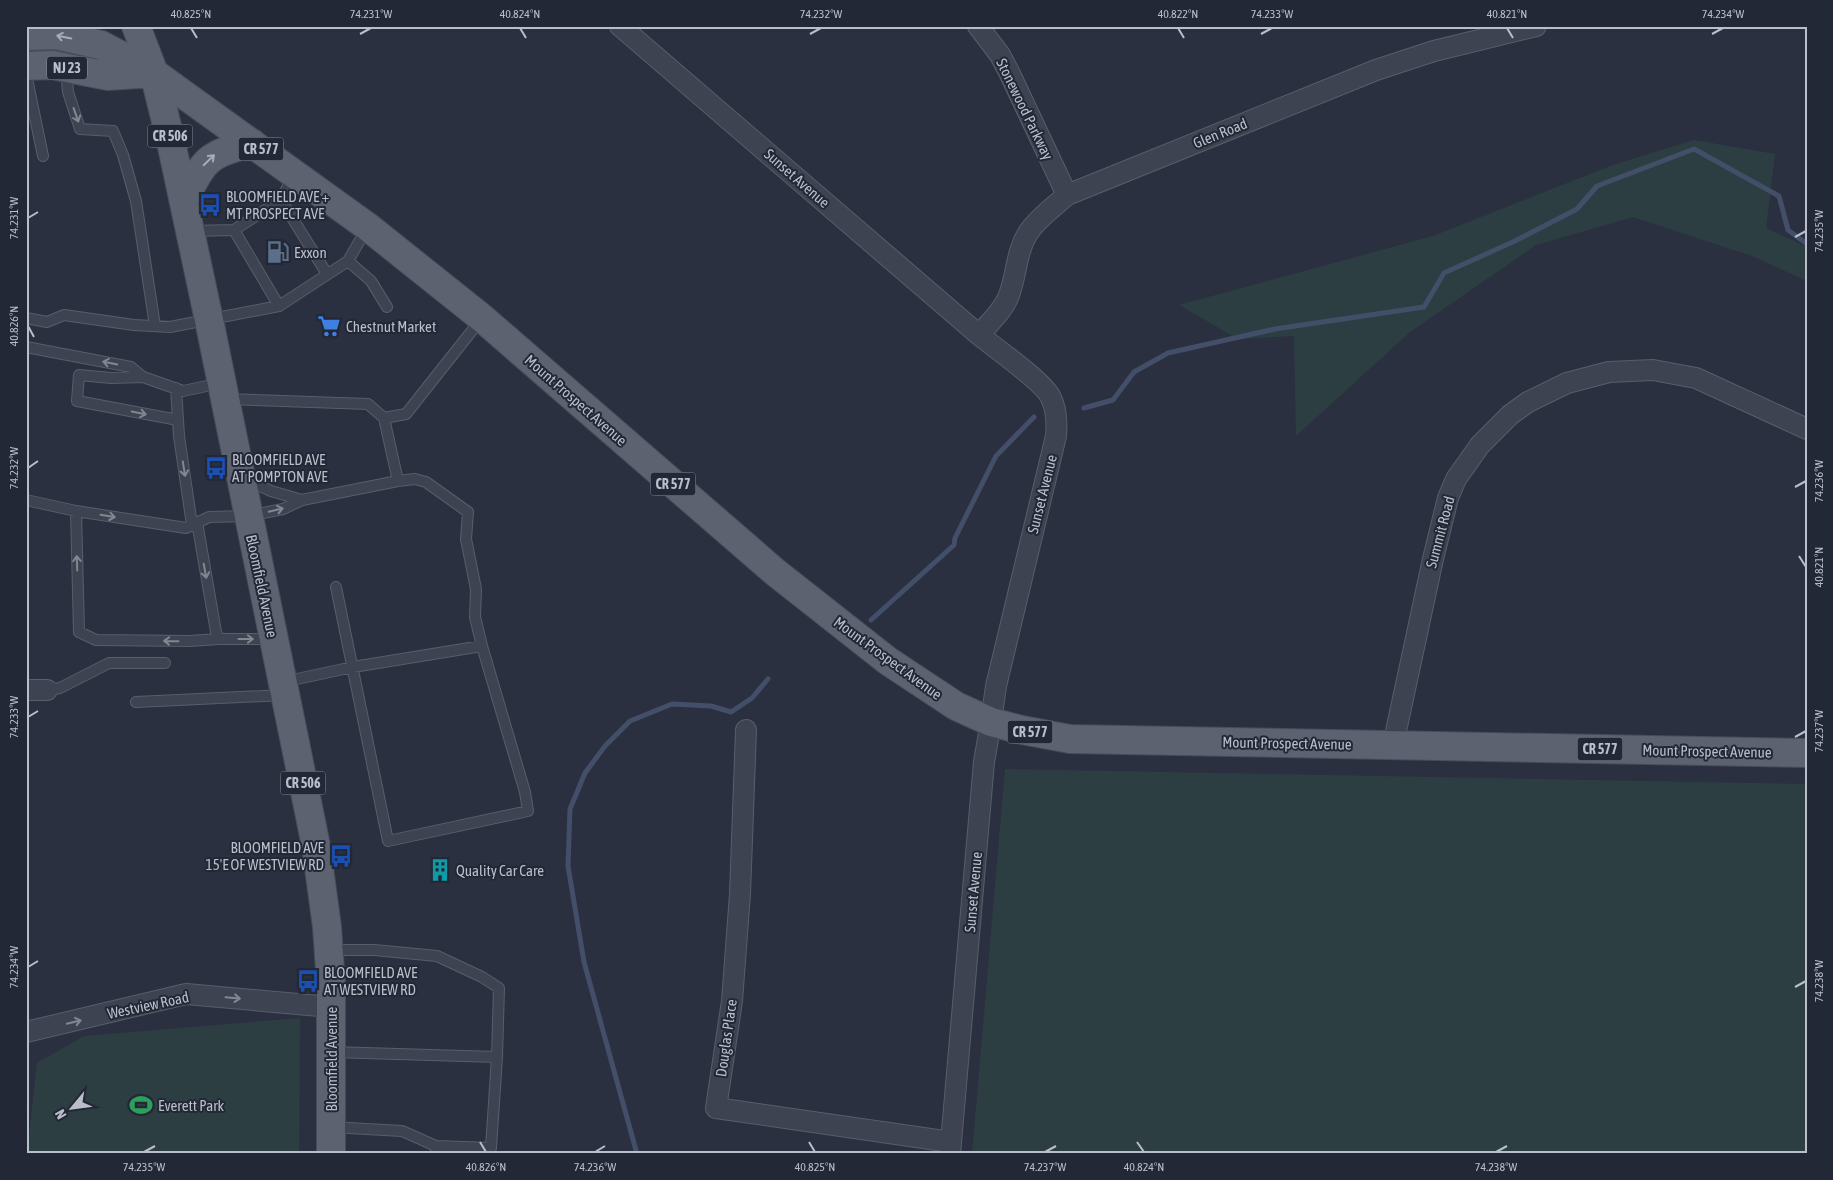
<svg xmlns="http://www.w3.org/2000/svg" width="1833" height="1180" viewBox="0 0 1833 1180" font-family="'Asap Condensed',sans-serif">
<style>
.green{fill:#2d3e42}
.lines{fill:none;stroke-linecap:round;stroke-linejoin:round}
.stream{stroke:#434e69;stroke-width:5}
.lane-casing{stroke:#585e6a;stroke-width:12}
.street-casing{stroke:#585e6a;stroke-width:22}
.primary-casing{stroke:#474c59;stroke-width:30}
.lane{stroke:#3d4350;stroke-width:10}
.street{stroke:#3d4350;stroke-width:20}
.primary{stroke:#5c626f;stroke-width:28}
.oneway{stroke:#a7acb8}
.oneway2{stroke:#828793}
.ticks{fill:none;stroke:#babeca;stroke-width:2}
.labels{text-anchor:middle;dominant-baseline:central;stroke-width:4;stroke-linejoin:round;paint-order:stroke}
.shield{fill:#222835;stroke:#8c919d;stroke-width:1}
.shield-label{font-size:14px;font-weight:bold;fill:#babeca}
.street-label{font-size:15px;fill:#babeca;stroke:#222835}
.poi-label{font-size:15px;fill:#babeca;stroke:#222835;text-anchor:start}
.neatline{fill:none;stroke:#babeca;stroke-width:2}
.ticks-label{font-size:12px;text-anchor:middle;fill:#babeca}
</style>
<rect width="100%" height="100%" fill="#2a3040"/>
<path class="green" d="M1694,140L1775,154L1766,228L1807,247V281L1752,256L1633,217L1536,245L1410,332L1296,436L1294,336L1238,339L1179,305L1433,236L1613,165Z
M1005,769L1807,784V1154H972Z
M300,1018L299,1154H27L37,1063L84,1036Z"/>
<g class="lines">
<path class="stream" d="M1084,408L1113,400L1134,372L1168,353L1275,329L1424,307L1444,273L1515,241L1577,209L1597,186L1694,149L1779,196L1788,230L1807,244
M871,620L954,545L955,538L996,456L1034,417
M637,1154L584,962L568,866L570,809L585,773L605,746L630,721L672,704L711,706L731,712L752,698L768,679"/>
<defs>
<path id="lane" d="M66,70L68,92L80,129L113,131L123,155L136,201L155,326
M26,74L43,156
M281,200L327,274
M234,230L279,306
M191,231L234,230L281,200L294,174
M348,261L371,281L387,307
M26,318L47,322L64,315L134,325L170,327L279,306L348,261L367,228
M26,347L131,367L143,377L183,391L221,383
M143,377L111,378L79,375L77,401L178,420
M176,388L179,436L192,525
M226,399L368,404L384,418L406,414L482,318
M384,418L398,481
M245,479L271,491L302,500
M26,500L76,511L186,528L209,517L248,516L283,509L302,500L398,481L415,479L426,482L468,512L466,539L476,589L475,617L482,646
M76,511L79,632L96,640L189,641L219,639H272
M197,522L216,632L219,639
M283,682L353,667L482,646L525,792L528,811L388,841L336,587
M47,690L60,688L109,663H165
M136,702L284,695
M330,950H374L437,956L482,977L499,988L497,1057
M331,1052L497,1057L491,1148L436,1146
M331,1127L402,1131L436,1146V1154"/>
<path id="street" d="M620,26L979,335C994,347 1045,383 1051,398C1057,410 1057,424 1056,436L996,686L991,722L984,762L950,1154
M978,26L1000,55L1009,72L1067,195
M979,335C989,323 1004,310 1009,295C1017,274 1016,252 1028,233C1038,218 1054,207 1067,195L1376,70L1434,51L1536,26
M26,690H47
M746,730L740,894L732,1001L716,1108L951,1142
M1393,745L1433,559L1448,498L1456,479L1480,445L1510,415L1528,402L1567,383L1609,372L1653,370L1696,378L1807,429
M26,1032L186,994L331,1007"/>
<path id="primary" d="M136,26L154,73L171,142L209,320L316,846L327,927L331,985V1154
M26,36L56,35L101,45L154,73L368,227L482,318L775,572L888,661L956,706L991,722L1022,730L1070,739L1807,753
M26,66L52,65L108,76L154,73
M184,200C205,159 206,155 252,143"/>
</defs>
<use href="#lane" class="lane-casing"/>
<use href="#street" class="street-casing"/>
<use href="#primary" class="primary-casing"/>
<use href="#lane" class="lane"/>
<use href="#street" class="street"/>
<use href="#primary" class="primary"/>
</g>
<defs><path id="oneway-shaft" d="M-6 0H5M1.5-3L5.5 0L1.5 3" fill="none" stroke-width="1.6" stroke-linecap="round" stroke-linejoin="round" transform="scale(1.25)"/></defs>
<g class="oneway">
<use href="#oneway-shaft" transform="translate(64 37) rotate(-169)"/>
<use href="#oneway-shaft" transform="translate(209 160) rotate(-44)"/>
</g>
<g class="oneway2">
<use href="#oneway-shaft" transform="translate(76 115) rotate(71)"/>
<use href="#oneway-shaft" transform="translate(110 363) rotate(-169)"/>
<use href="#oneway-shaft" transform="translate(139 413) rotate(11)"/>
<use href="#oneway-shaft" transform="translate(184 469) rotate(81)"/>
<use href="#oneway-shaft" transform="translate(276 510) rotate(-13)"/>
<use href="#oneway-shaft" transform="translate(108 516) rotate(9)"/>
<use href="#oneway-shaft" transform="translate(77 563) rotate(-92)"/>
<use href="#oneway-shaft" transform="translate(205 571) rotate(80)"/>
<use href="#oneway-shaft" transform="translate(246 639)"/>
<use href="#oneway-shaft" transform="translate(171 641) rotate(-179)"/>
<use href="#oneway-shaft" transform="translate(233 998) rotate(5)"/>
<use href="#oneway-shaft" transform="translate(74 1022) rotate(-14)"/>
</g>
<path class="ticks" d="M191,28L197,38M520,28L526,38M1178,28L1184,38M1507,28L1513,38M360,34L371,28M810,34L821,28M1261,34L1272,28M1712,34L1723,28M28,218L38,212M1795,237L1806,231M28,326L34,337M28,468L38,461M1795,487L1806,481M1799,556L1806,567M28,717L38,711M1795,737L1806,731M28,967L38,961M1795,987L1806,981M480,1142L486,1152M809,1142L815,1152M1137,1142L1144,1152M144,1152L155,1146M595,1152L605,1146M1045,1152L1056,1146M1496,1152L1507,1146"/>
<defs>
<symbol id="bus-bare" viewBox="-9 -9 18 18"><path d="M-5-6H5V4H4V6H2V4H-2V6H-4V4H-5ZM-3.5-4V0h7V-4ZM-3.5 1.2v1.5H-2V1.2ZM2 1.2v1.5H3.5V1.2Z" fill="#1a4fb4" stroke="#222835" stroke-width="2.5" paint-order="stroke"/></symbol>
<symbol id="fuel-bare" viewBox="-9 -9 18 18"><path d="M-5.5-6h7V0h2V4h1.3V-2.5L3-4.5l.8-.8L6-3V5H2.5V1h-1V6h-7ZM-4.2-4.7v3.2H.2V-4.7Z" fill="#5c6f8a" stroke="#222835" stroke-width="2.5" paint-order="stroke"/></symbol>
<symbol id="supermarket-bare" viewBox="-9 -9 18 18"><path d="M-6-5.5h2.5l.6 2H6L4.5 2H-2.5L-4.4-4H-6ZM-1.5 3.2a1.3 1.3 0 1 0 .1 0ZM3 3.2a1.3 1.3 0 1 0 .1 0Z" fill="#3f7fe0" stroke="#222835" stroke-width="2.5" paint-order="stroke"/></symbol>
<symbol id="building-bare" viewBox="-9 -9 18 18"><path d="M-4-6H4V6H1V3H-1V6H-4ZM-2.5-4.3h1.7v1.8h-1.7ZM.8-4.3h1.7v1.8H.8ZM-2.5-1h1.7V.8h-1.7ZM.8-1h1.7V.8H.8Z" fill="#0f9aa8" stroke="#222835" stroke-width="2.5" paint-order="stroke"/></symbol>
<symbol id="stadium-bare" viewBox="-9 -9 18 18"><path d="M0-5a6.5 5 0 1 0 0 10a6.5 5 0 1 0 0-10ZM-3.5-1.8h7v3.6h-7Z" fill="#2e9e5b" stroke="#222835" stroke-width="2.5" paint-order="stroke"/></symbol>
</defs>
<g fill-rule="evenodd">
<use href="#bus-bare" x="194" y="189" width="32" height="32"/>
<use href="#fuel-bare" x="262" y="236" width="32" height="32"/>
<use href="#supermarket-bare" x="313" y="310" width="32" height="32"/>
<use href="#bus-bare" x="200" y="452" width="32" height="32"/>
<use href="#bus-bare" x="325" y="840" width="32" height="32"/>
<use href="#building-bare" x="424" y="854" width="32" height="32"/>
<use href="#bus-bare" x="292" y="965" width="32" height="32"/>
<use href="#stadium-bare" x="125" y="1089" width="32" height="32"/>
</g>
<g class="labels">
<g class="shield">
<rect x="47" y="56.5" width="40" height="23" rx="4"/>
<rect x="147.5" y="124.5" width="45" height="23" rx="4"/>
<rect x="238.5" y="137.5" width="45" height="23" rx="4"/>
<rect x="650.5" y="472.5" width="45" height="23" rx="4"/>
<rect x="1007.5" y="720.5" width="45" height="23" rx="4"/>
<rect x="1577.5" y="737.5" width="45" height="23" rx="4"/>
<rect x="280.5" y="771.5" width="45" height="23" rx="4"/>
</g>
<g class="shield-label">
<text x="67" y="68">NJ 23</text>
<text x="170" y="136">CR 506</text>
<text x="261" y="149">CR 577</text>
<text x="673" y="484">CR 577</text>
<text x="1030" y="732">CR 577</text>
<text x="1600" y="749">CR 577</text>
<text x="303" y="783">CR 506</text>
</g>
<g class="street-label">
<text transform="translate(1025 109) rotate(64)">Stonewood Parkway</text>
<text transform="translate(1220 133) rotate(-22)">Glen Road</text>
<text transform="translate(797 178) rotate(41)">Sunset Avenue</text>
<text transform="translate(576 400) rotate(41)">Mount Prospect Avenue</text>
<text transform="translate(1042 494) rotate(-76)">Sunset Avenue</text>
<text transform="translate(1440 532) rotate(-75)">Summit Road</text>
<text transform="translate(262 586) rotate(78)">Bloomfield Avenue</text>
<text transform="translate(888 658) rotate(36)">Mount Prospect Avenue</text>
<text transform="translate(1287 743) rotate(1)">Mount Prospect Avenue</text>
<text transform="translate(1707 751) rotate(1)">Mount Prospect Avenue</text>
<text transform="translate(973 892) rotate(-85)">Sunset Avenue</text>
<text transform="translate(148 1005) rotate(-12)">Westview Road</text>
<text transform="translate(726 1038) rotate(-82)">Douglas Place</text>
<text transform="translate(331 1059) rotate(-90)">Bloomfield Avenue</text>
</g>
<g class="poi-label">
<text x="226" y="196">BLOOMFIELD AVE +<tspan x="226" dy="17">MT PROSPECT AVE</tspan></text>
<text x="294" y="252">Exxon</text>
<text x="346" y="326">Chestnut Market</text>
<text x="232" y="459">BLOOMFIELD AVE<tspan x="232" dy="17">AT POMPTON AVE</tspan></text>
<text x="324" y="847" text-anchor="end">BLOOMFIELD AVE<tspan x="324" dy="17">15'E OF WESTVIEW RD</tspan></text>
<text x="456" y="870">Quality Car Care</text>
<text x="324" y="972">BLOOMFIELD AVE<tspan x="324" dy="17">AT WESTVIEW RD</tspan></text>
<text x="158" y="1105">Everett Park</text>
</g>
</g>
<rect width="1833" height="1180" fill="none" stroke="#222835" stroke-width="55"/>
<g transform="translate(72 1108) rotate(241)" stroke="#222835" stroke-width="4" paint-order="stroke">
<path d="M0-4L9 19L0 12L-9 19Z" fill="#babeca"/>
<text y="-8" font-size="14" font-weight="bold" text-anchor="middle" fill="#babeca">N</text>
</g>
<rect x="28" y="28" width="1778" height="1124" class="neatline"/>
<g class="ticks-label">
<text x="191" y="18">40.825°N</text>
<text x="371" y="18">74.231°W</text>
<text x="520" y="18">40.824°N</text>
<text x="821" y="18">74.232°W</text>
<text x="1178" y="18">40.822°N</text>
<text x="1272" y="18">74.233°W</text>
<text x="1507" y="18">40.821°N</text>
<text x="1723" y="18">74.234°W</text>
<text transform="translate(14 218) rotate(-90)" y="4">74.231°W</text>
<text transform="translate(1819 231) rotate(-90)" y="4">74.235°W</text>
<text transform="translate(14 326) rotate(-90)" y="4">40.826°N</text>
<text transform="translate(14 468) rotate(-90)" y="4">74.232°W</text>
<text transform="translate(1819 481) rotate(-90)" y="4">74.236°W</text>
<text transform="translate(1819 567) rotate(-90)" y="4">40.821°N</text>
<text transform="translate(14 717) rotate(-90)" y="4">74.233°W</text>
<text transform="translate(1819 731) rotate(-90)" y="4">74.237°W</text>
<text transform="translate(14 967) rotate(-90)" y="4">74.234°W</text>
<text transform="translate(1819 981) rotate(-90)" y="4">74.238°W</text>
<text x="144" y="1171">74.235°W</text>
<text x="486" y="1171">40.826°N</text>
<text x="595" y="1171">74.236°W</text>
<text x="815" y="1171">40.825°N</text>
<text x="1045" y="1171">74.237°W</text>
<text x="1144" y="1171">40.824°N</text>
<text x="1496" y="1171">74.238°W</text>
</g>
</svg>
